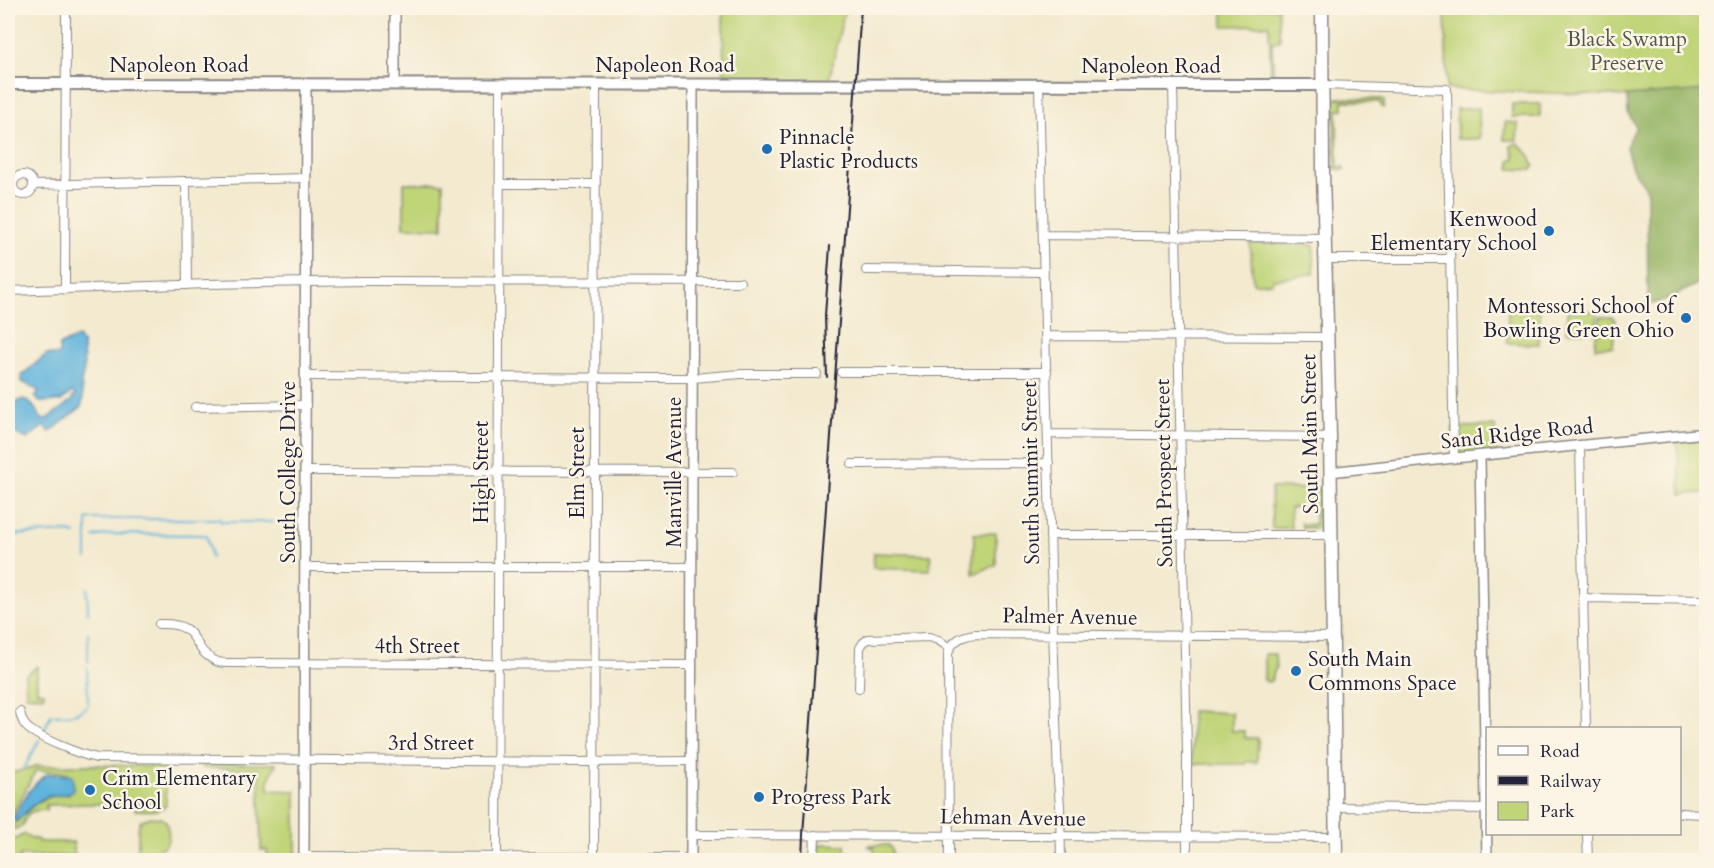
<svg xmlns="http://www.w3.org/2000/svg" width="1714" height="868" viewBox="0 0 1714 868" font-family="Cardo,serif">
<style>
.green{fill:#c0d478;stroke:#717b5a;stroke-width:1.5}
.forest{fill:#98b668;stroke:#5d6c52;stroke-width:1.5}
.water{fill:#60b3dc;stroke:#416a8c;stroke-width:1.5}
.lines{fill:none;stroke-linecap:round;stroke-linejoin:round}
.stream{stroke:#60b3dc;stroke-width:2}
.minor-casing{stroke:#8a8685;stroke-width:10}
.tertiary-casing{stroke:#8a8685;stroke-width:12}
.secondary-casing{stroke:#8a8685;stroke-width:14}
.primary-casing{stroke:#8a8685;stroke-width:15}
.minor{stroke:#fff;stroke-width:8}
.tertiary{stroke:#fff;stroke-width:9}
.secondary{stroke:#fff;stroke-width:10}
.primary{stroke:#fff;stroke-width:12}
.rail{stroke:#22223b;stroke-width:2}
.poi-dot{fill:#1f6fb2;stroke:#fcf5e5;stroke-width:2}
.labels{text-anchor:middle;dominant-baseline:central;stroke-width:5;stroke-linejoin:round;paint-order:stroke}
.park-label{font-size:21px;fill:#51574d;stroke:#fcf5e5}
.street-label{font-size:21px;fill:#22223b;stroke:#fcf5e5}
.poi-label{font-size:21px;fill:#22223b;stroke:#fcf5e5;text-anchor:start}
</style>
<rect width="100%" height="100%" fill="#fcf5e5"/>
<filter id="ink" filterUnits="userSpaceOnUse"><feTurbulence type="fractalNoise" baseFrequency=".0167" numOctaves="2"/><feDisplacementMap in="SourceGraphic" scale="12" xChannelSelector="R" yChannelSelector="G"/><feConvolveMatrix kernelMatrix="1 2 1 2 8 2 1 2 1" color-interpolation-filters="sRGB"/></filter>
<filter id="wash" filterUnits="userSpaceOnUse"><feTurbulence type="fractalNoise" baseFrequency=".008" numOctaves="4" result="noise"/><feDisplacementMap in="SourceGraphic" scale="24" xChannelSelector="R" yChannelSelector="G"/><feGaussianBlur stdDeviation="1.35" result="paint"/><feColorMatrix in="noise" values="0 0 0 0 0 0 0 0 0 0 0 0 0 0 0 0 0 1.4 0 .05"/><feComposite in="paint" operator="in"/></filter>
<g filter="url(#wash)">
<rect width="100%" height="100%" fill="#f3eacf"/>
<path class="green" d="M723,8H845L828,85H724Z
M1278,8L1280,41L1272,42L1273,73H1271L1269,25L1223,26V9Z
M1445,8H1706V279L1666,300L1655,94L1627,96L1447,89Z
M1337,98L1382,99L1384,101V106L1383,108L1381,106L1380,102L1343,101V109L1337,110L1338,167H1344V170L1335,169L1334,100Z
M1512,104H1540V117H1512Z
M1479,108L1480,139H1457L1456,109Z
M1505,122L1518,123L1517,140H1504Z
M1518,143L1530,156L1534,167L1532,170L1510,169V160L1515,158L1511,146Z
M404,183H443V228L404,227Z
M1250,243L1314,245V274C1300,274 1287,279 1273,279L1272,283H1253Z
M1508,310L1540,311L1539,344L1507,343Z
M1567,311H1597V332L1567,331Z
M1600,317H1612L1615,320L1613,347H1595L1596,334L1599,333Z
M1495,426L1497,454L1454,458L1453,427Z
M1706,437V493L1681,494L1677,440Z
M1271,488L1321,489L1322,528H1302L1301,523L1303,525L1315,524V510H1303V507L1290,508L1291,528H1272Z
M996,533V565L973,574L974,534Z
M874,553L931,555L930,570L873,568Z
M1264,654H1275L1276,667L1271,681L1268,682L1264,680Z
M37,666V691L44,692V696L26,695L25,676Z
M1191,711L1232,713V731H1245V738H1258L1257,762H1245V764H1192Z
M203,764H276L269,779V790L296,791V860H267V850H261L259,769L202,768Z
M80,765L166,766V805C159,813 144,810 135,810L134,803L46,805V810C30,811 28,810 22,826L8,832V829C33,808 33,797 69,794L73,779L67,773L36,770L8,823V774L36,766Z
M152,817L161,818L166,821C175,853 159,842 149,860H138V828L140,822L147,818Z
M25,834L31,838L38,840L39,842H73L75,856H20L19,860H8V842Z
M819,844L845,845L846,860H818Z
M869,845H889L892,849L893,860H874V847H869Z"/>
<path class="forest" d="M1706,90V279L1666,300L1648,305L1647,189L1632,168L1626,147L1636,127L1628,113L1627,96Z"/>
<path class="water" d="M78,337L83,344L84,370L81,381L83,400L81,407L50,432L44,426L27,439L8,430V410L9,406L23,399C32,402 36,409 40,418L45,420L71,401L75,394L72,392L61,401L40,402L35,397L39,391L27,384L21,382L22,375L47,354L54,355L59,354L60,345Z
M48,774L71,775L73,779V790C65,797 54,794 44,798C33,803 26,813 17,821L12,820C22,803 30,784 48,774Z"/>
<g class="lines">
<path class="stream" d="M8,535L69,532L75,534
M94,537L111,534L206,535L208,542L211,558
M87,558V520L91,519H220L221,522H273
M87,588L88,613
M88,662V633
M44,730L51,715C66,714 77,717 88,705L87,668
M24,769L39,740"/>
</g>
</g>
<g filter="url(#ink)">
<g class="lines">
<defs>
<path id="minor" d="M1039,85L1051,568L1058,780L1060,806L1061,860
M1173,85L1187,751V860
M1322,85L1447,89L1454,458
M13 185a10 10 0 1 1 20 0a10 10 0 1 1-20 0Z
M186,181L187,285
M500,184H595
M33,185L306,178
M1044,235L1326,238
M1326,259H1450
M866,270L1044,272
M65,290L66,8
M8,291L208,284L363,281L740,282
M1046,336L1328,337
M841,372H1047
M306,376L655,378H693L741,374H817
M195,407L306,405
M1048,434L1330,437
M1580,446L1586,728
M852,464L1049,463
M306,471L733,472
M1050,535H1330
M305,567H691
M1584,598L1706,600
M159,624C202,622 189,648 214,660C218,663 224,663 228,663L691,665
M859,688L860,648L863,643L868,639L929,637L938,640L950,648
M20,712C21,717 22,721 25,725C34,737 81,755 97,758L583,762L691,761
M1334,807L1488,809
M1680,813L1706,814
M1587,834L1588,860
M691,835L1335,837
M304,856L691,858
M497,860L500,85
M594,860L596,85
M814,860L815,835
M949,860L948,654C952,640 962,636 975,634L1332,637"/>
<path id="tertiary" d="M395,84V8
M1480,456L1487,860
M1330,472L1454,458L1706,433
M304,860L306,84
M691,860L693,85"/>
<path id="secondary" d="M8,84L1322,85"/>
<path id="primary" d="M1322,8L1323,173L1330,437L1336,860"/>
</defs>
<use href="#minor" class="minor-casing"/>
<use href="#tertiary" class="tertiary-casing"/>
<use href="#secondary" class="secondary-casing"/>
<use href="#primary" class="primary-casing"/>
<use href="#minor" class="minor"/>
<use href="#tertiary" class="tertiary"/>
<use href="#secondary" class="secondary"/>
<use href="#primary" class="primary"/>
<path class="rail" d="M827,377L825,316L830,246
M802,860L803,835L861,8"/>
</g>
</g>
<g class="poi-dot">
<circle cx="767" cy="149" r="6"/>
<circle cx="1549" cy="231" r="6"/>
<circle cx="1686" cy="318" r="6"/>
<circle cx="1296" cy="671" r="6"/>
<circle cx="90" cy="790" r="6"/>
<circle cx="759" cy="797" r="6"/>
</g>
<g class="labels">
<g class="park-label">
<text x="1627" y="39">Black Swamp<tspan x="1627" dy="24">Preserve</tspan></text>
</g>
<g class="street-label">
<text x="179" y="65">Napoleon Road</text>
<text x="665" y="65">Napoleon Road</text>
<text x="1151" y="66">Napoleon Road</text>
<text transform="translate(1310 434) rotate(-91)">South Main Street</text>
<text transform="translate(1517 434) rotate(-6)">Sand Ridge Road</text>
<text transform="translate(288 472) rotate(-90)">South College Drive</text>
<text transform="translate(481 472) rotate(-90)">High Street</text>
<text transform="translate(674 472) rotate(-90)">Manville Avenue</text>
<text transform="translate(577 473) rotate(-90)">Elm Street</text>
<text transform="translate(1031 473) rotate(-91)">South Summit Street</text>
<text transform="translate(1164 473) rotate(-91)">South Prospect Street</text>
<text transform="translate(1070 617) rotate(1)">Palmer Avenue</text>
<text x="417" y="646">4th Street</text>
<text x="431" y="743">3rd Street</text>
<text transform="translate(1013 818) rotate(1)">Lehman Avenue</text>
</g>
<g class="poi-label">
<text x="779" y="137">Pinnacle<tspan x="779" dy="24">Plastic Products</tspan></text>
<text x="1537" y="219" text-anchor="end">Kenwood<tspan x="1537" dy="24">Elementary School</tspan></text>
<text x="1674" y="306" text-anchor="end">Montessori School of<tspan x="1674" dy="24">Bowling Green Ohio</tspan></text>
<text x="1308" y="659">South Main<tspan x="1308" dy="24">Commons Space</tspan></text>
<text x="102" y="778">Crim Elementary<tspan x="102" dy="24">School</tspan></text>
<text x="771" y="797">Progress Park</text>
</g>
</g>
<rect width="1714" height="868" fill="none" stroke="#fcf5e5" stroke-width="30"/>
<rect x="1486" y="727" width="195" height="108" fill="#fcf5e5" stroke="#a5a1a1" stroke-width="1.5"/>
<rect x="1498" y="746" width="30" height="9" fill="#ffffff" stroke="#a5a1a1" stroke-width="1.5"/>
<text x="1540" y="757" font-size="18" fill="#22223b">Road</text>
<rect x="1498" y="776" width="30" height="9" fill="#22223b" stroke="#a5a1a1" stroke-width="1.5"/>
<text x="1540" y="787" font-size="18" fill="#22223b">Railway</text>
<rect x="1498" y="802" width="30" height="18" fill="#c0d478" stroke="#a5a1a1" stroke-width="1.5"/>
<text x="1540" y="817" font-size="18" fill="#22223b">Park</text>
</svg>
